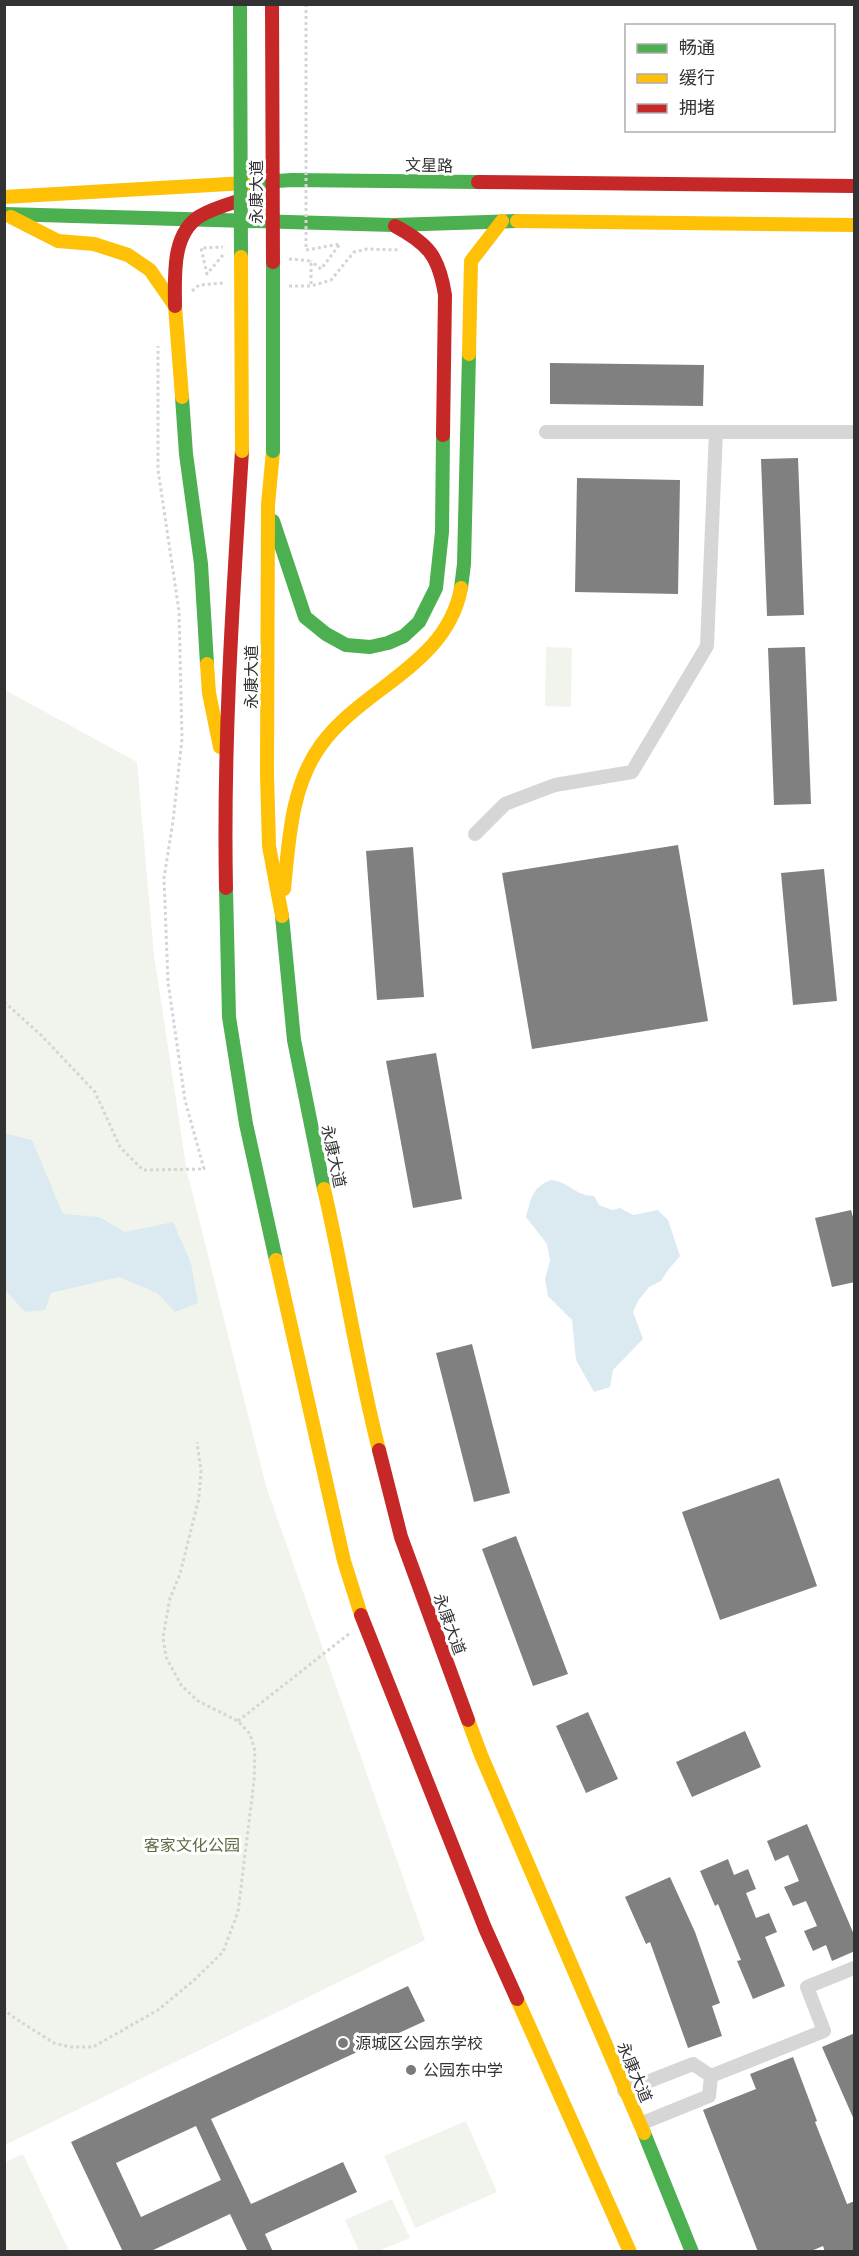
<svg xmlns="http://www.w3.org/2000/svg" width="859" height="2256" viewBox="0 0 859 2256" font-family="'Titillium Web','Noto Sans SC',sans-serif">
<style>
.green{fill:#f1f4ed}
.water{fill:#dbeaf0}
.building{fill:#808080;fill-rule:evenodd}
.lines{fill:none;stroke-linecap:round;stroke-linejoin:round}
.path{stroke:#d5d5d5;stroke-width:3;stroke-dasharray:3 3;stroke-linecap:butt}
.street{stroke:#d6d6d6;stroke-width:14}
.fast{stroke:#4caf50;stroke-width:14}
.slow{stroke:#ffc107;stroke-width:14}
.jam{stroke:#c62828;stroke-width:14}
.path-bridge{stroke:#d5d5d5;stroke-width:3;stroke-dasharray:3 3;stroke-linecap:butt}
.fast-bridge{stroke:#4caf50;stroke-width:14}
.slow-bridge{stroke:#ffc107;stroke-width:14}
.jam-bridge{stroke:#c62828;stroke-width:14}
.poi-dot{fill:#7a7a7a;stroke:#fff;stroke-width:2}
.labels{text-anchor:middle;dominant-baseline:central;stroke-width:6;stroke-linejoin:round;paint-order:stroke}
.street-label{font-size:16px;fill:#323232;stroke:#fff}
.park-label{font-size:16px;fill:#596d40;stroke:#fff}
.poi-label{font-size:16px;fill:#323232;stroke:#fff;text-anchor:start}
</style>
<rect width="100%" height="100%" fill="#fff"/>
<path class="green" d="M546,647L572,648L571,707L545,706Z
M5,690L137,762L154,955L187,1172L266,1486L425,1940L5,2145Z
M466,2121L497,2192L415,2228L384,2156Z
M23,2154L69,2251H5V2162Z
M392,2199L410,2238L378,2251H359L345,2220Z"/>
<path class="water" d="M4,1133L32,1140L63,1214L99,1217L125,1232L173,1222L191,1263L198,1303L175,1312L157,1293L119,1277L51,1293L45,1310L25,1312L5,1290Z
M551,1180C570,1182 575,1196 594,1196L599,1205L612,1210L620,1208L633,1215L658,1210L668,1220L680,1256L668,1270L661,1281L649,1287L638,1301L633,1312L643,1339L613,1370L610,1387L594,1392L576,1360L572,1320L548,1296L545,1279L550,1261L547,1244L526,1217C531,1199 532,1187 551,1180Z"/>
<path class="building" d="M550,363L704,365L703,406L550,404Z
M798,458L804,615L767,616L761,459Z
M577,478L680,480L678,594L575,592Z
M805,647L811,804L774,805L768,648Z
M678,845L708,1021L532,1049L502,873Z
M413,847L424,997L377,1000L366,851Z
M824,869L837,1001L793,1005L781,873Z
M436,1053L462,1199L413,1208L386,1061Z
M851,1210L855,1224V1282L832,1287L815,1218Z
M472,1344L510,1493L474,1502L436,1353Z
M779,1478L817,1586L720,1620L682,1512Z
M516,1536L568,1674L533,1686L482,1549Z
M588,1712L618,1779L586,1793L556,1726Z
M745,1731L761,1767L692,1797L676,1762Z
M807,1824L855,1937V1951L832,1961L826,1945L813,1951L804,1931L817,1926L806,1901L793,1906L784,1887L799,1881L788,1855L775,1861L767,1841Z
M728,1859L734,1875L748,1869L756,1889L746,1893L756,1918L769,1913L777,1932L765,1937L785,1986L753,1999L737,1961L741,1960L718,1904L715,1906L700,1871Z
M670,1877L695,1932L720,2003L712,2006L722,2036L688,2048L650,1942L646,1944L625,1897Z
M408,1986L425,2021L211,2119L251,2204L343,2162L357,2192L265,2234L273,2252H248L230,2214L149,2252H123L71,2142ZM196,2126L221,2180L141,2217L116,2163Z
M855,2033V2122L822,2047Z
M793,2057L817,2121L815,2122L847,2204L855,2201V2252H825L823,2246L809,2252H758L703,2110L756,2089L750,2074Z"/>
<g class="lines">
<path class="path" d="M289,259L311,261V286
M289,286H311L331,280L354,252L367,249L400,250
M192,291L199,285L223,283
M4,1002L41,1035L95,1092L120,1147L143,1170L204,1169L185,1100L168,982L164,878L173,821L182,739L179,611L158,470V346
M238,1721L350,1633
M4,2008L10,2015L54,2043L70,2047H93L158,2010L193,1981L223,1952L238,1912L254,1781L255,1751L250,1734L238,1721L198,1701L181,1685L166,1657L163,1637L170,1598L180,1574L199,1498L201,1471L197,1442"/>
<path class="street" d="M546,432H854
M475,834L505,804L555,785L632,772L707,646L716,432
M624,2091L693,2064L711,2076
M640,2124L709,2096L711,2076L824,2031L807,1987L854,1968"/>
<path class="fast" d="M246,183L292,180L478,182
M4,214L393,225L517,221
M182,397L186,454L201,564L207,664
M273,521L305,617L326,634L346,645L370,647L388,643L404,636L419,622L436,588L442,532L443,435
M461,588L464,564L469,354
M226,888L229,1017L246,1124L276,1260
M282,916L294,1040L324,1189
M644,2133L692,2252"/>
<path class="slow" d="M4,197L246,183
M11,217L58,241L94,244L128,255L150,270L175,306L182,397
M517,221L854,225
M469,354L471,261L502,221
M273,451L268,505L267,774L269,846L282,916
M207,664L209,693L220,747
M284,889C289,840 291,786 321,745C363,687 447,665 461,588
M324,1189C344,1275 357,1364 379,1450
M276,1260L344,1561L361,1615
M468,1720L481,1755L644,2133
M517,1999L630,2252"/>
<path class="jam" d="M478,182L854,186
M395,226C429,244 439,257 445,295L443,435
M175,306C175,277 171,234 200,216C217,206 238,202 256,195
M226,888C223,742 233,596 242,451
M379,1450L401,1537L468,1720
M361,1615L485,1928L517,1999"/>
<path class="path-bridge" d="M306,4V250L340,244L321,269L311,261
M223,255L207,274L201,248L223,247"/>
<path class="fast-bridge" d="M240,4L241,257
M273,262V451"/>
<path class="slow-bridge" d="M241,257L242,451"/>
<path class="jam-bridge" d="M272,4L273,262"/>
</g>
<g class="poi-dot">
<circle cx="343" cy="2043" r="6"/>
<circle cx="411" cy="2070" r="6"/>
</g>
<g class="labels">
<g class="street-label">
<text transform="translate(429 165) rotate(1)">文星路</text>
<text transform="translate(256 192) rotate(-90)">永康大道</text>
<text transform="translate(251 677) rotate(-90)">永康大道</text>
<text transform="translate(334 1156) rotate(78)">永康大道</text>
<text transform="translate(450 1624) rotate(70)">永康大道</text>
<text transform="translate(635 2072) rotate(67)">永康大道</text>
</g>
<g class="park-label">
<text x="192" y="1845">客家文化公园</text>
</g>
<g class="poi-label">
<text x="355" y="2043">源城区公园东学校</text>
<text x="423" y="2070">公园东中学</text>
</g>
</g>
<rect width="859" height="2256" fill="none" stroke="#323232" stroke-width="12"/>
<rect x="625" y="24" width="210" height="108" fill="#ffffff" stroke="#adadad" stroke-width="1.5"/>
<rect x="637" y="44" width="30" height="9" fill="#4caf50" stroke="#adadad" stroke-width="1.5"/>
<text x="679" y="54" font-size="18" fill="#323232">畅通</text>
<rect x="637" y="74" width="30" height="9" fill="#ffc107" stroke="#adadad" stroke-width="1.5"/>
<text x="679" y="84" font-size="18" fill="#323232">缓行</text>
<rect x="637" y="104" width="30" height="9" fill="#c62828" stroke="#adadad" stroke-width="1.5"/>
<text x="679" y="114" font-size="18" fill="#323232">拥堵</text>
</svg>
